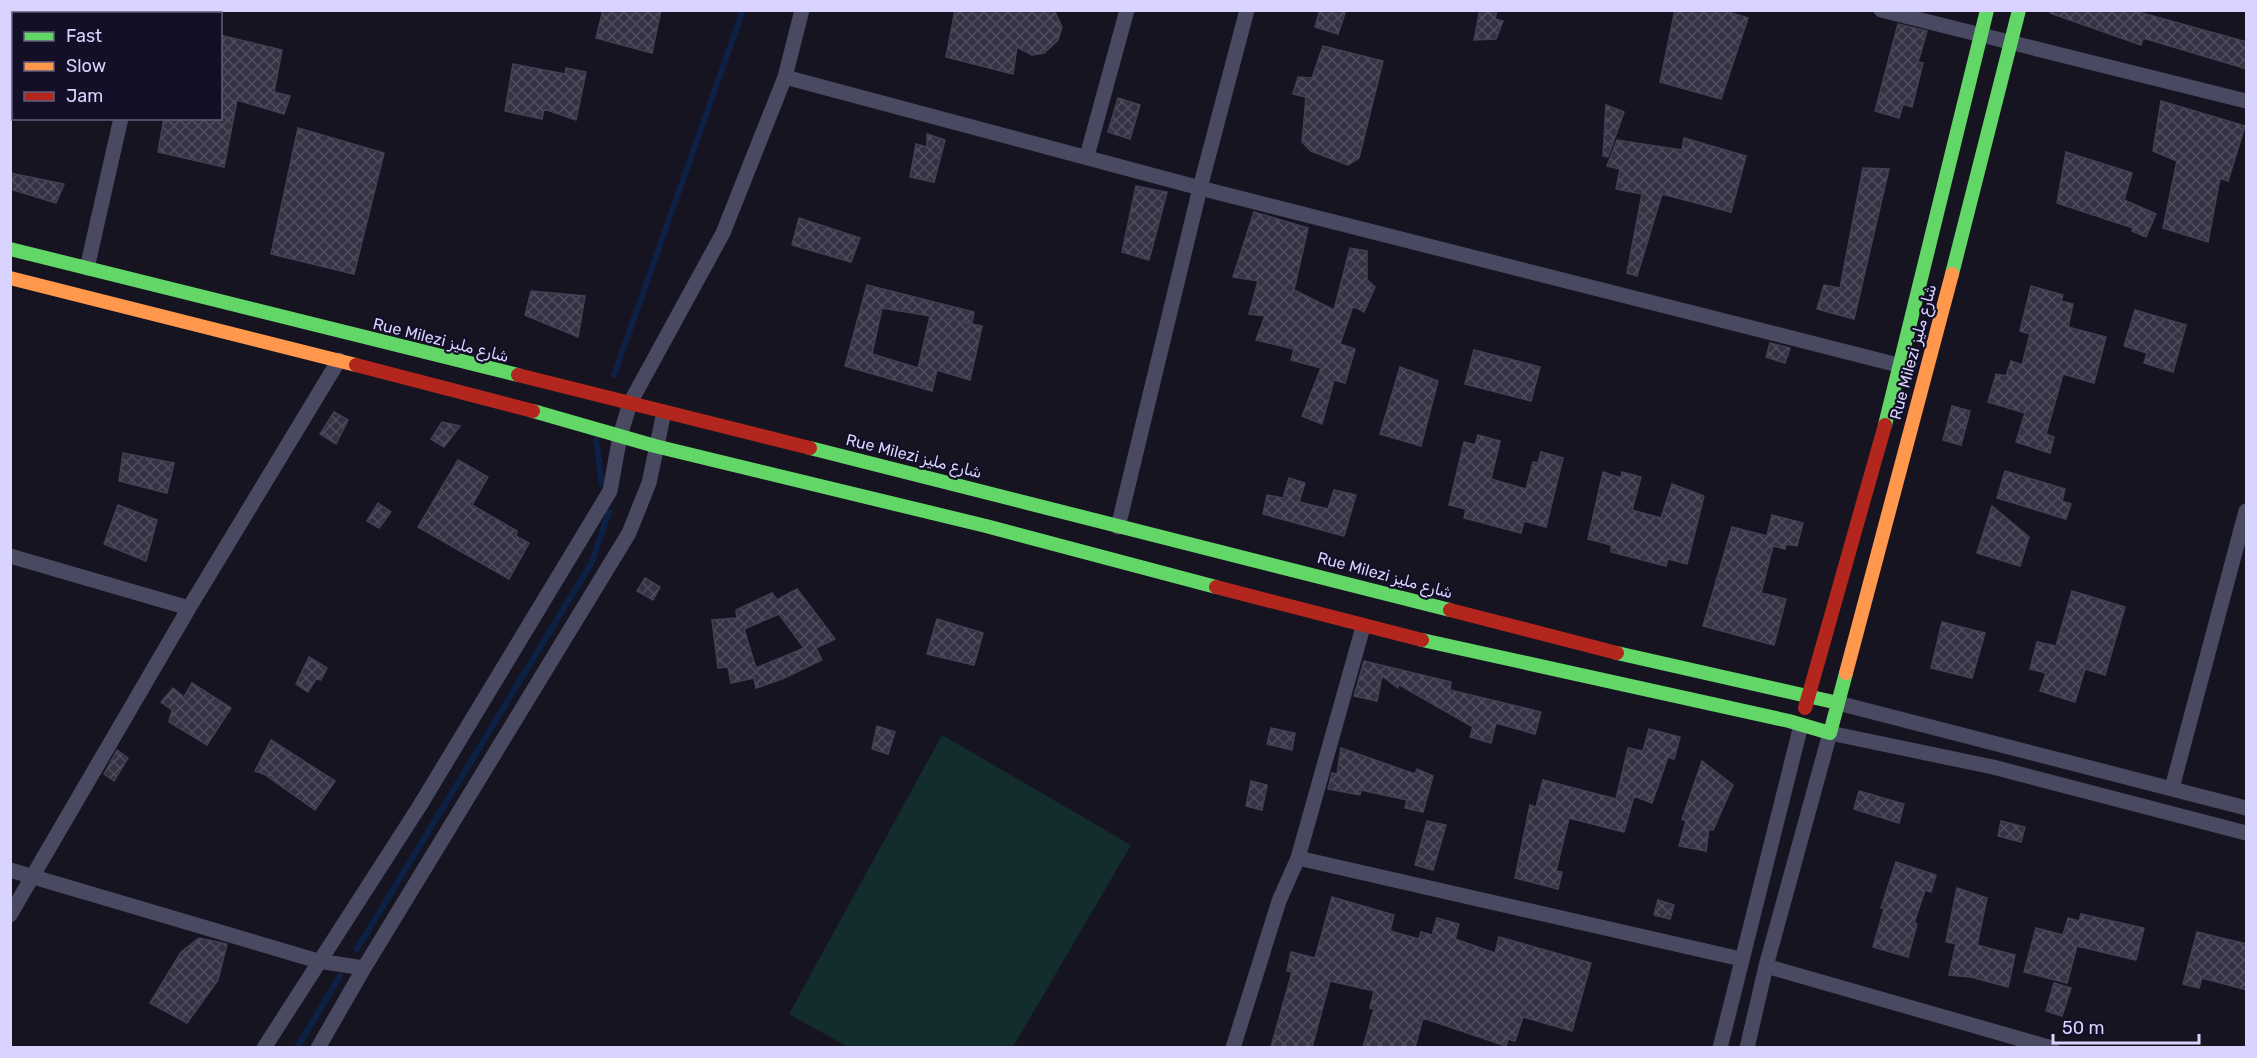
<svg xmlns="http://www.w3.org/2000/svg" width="2257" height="1058" viewBox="0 0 2257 1058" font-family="Rubik,Vazirmatn,sans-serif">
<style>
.green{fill:#132c2d}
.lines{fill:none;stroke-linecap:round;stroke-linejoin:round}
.stream{stroke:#0d2144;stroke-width:6}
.building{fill:url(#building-cross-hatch);stroke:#433f54;stroke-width:1.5;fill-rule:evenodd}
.street{stroke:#4a4962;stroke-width:15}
.fast{stroke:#63d668;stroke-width:14}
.slow{stroke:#ff974d;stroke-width:14}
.jam{stroke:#b3261e;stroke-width:14}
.labels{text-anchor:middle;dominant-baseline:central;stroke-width:4.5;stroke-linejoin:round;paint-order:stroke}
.street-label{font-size:16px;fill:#d9d4ff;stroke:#130f26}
</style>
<defs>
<pattern id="building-cross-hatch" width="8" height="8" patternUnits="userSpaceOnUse" patternTransform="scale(1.5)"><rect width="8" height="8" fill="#343243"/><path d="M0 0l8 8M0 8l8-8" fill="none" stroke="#514f5f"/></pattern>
</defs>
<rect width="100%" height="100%" fill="#161421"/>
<path class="green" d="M942,735L1131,845L1013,1047H848L789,1014Z"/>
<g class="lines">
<path class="stream" d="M614,375L743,10
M596,440L602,484
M357,949L592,562L609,512
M297,1048L340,976"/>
</g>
<path class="building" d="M603,10H661L652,53L596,38Z
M955,10H1054L1062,27L1058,40L1044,53L1032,55L1017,47L1013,74L946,57Z
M1320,10H1346L1338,34L1315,27Z
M1480,10H1497L1495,19L1503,21L1496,39L1474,40Z
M1675,10H1722L1748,18L1721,99L1660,82Z
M2050,10H2131L2247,42V69L2143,38L2141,45L2050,13Z
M1898,24L1927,31L1918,62L1923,63L1912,107L1903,104L1899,118L1875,111Z
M220,35L282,50L274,92L290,96L284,114L237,100L224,167L158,152L164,118H220Z
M1323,46L1383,61L1359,158L1348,165L1311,151L1302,142L1306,97L1293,94L1298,77L1312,78Z
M513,64L565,74L566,68L586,72L576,120L544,109L542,119L505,111Z
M1118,98L1140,105L1130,139L1108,132Z
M2161,101L2245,126L2228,181L2220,178L2208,242L2163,228L2177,161L2153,151Z
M1606,105L1624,112L1608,157L1603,156Z
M298,128L384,153L354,274L271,254Z
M927,134L945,140L934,182L910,177L916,144L927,147Z
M1684,138L1746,156L1731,212L1662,194L1637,276L1627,273L1642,194L1616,189L1620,169L1607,166L1617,140L1682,150Z
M2066,152L2132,173L2124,200L2156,214L2146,237L2132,231L2133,228L2057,203Z
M1863,168L1889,169L1854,319L1817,309L1824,285L1840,288Z
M10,173L64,184L56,203L10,189Z
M1136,186L1167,192L1149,260L1122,252Z
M1254,212L1308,228L1294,290L1334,310L1350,248L1367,251V280L1375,287L1364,312L1353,306L1340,344L1355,349L1345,383L1334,380L1322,424L1302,416L1321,368L1291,360L1294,349L1256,340L1265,316L1249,314L1258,281L1233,277Z
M799,218L860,238L851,262L792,245Z
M867,285L974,312L972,323L947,319L982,326L970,380L937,370L932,391L845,366ZM882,308L930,316L918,368L872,354Z
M2031,286L2063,295L2061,301L2073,304L2068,327L2106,337L2094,383L2063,374L2046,434L2054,437L2050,453L2016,442L2025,413L1988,402L1996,374L2006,376L2011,361L2022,365L2030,334L2020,331Z
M531,291L585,296L578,337L525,315Z
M2135,310L2186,325L2173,372L2144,363L2147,353L2124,346Z
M1770,343L1790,348L1785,363L1766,357Z
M1474,350L1540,367L1531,401L1465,384Z
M1400,367L1438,381L1421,446L1380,434Z
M1952,406L1970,411L1961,445L1943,440Z
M334,412L348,420L336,444L320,434Z
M442,422L460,426L444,447L431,439Z
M1478,435L1500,441L1491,479L1526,489L1533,462L1538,463L1541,452L1563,458L1546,527L1524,521L1521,533L1464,518L1466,509L1449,505L1464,442L1475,445Z
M123,453L174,463L167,493L119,481Z
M458,460L488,477L472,505L517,531L516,536L529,543L509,579L418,527Z
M2005,471L2065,489L2062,501L2071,504L2066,519L1997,498Z
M1603,472L1621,478L1622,472L1641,477L1632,510L1661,518L1672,484L1704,496L1687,564L1668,559L1666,566L1611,552V545L1588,539Z
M1289,478L1305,483L1299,502L1328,509L1334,490L1356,495L1344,536L1263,514L1267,495L1283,498Z
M378,503L391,512L379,528L367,521Z
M118,505L157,520L146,561L104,544Z
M1992,506L2029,537L2020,566L1977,553Z
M1772,515L1803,523L1797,546L1786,544L1785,549L1773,546L1761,593L1786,599L1774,645L1703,626L1732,527L1767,536Z
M645,578L660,587L653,600L637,591Z
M797,589L835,639L816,648L822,660L782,679L756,688L754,678L731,683L728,667L718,668L712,620L737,618L736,610L772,593L777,600ZM779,614L804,648L756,668L744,629Z
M2072,591L2125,607L2105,675L2085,669L2075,702L2040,691L2046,673L2030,669L2037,642L2056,646Z
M937,619L983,633L974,665L927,654Z
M1942,622L1985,633L1972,678L1931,668Z
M309,657L327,668L321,680L316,679L308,692L296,684Z
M1364,661L1451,682L1450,690L1541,712L1535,734L1496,723L1491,743L1470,737L1473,727L1398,684V688L1382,676L1377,701L1354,696Z
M192,683L231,708L207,745L169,722L172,710L161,702L173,688L184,697Z
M877,726L895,732L888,754L872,749Z
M1271,728L1295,733L1292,750L1267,744Z
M1649,729L1680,737L1674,759L1668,757L1652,803L1634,796L1624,832L1569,818L1556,871L1562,872L1558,889L1515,878L1530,805L1536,807L1543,780L1616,799L1628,748L1643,751Z
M271,740L335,781L315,810L264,774L255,771Z
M1341,748L1415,774L1417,769L1433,776L1423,812L1405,808L1407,800L1361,790L1360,795L1328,789L1332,773L1337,774Z
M117,750L128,758L114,781L104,774Z
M1702,761L1733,785L1713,830L1709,829L1706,851L1679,846L1686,821L1682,819Z
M1251,781L1267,785L1262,810L1246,806Z
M1859,791L1904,804L1899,823L1854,809Z
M1427,821L1446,825L1433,870L1415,865Z
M2001,821L2025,827L2021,842L1998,836Z
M1896,862L1936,875L1931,892L1925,890L1914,923L1917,924L1908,957L1873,947L1884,909L1881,908Z
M1957,888L1987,898L1977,945L2015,955L2008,987L1971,977L1949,975L1956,944L1946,942Z
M1332,897L1394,915L1390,931L1419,939L1421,932L1432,935L1437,918L1459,924L1455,939L1495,953L1499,937L1591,963L1572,1031L1523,1017L1515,1041L1508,1039L1506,1046L1423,1018L1415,1047H1363L1374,1009L1370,1008L1374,991L1330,981L1312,1047H1271L1292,972L1287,971L1291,952L1315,958Z
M1658,900L1674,905L1670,919L1654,915Z
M2081,914L2144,928L2136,960L2077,946L2067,983L2024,972L2036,928L2063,935L2068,918L2079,921Z
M2197,932L2247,944V990L2202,978L2199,988L2183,984Z
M199,938L227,944L218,980L187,1023L150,1003L181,952Z
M2054,983L2071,988L2062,1016L2046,1011Z"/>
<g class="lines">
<path class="street" d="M84,10L95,14
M1881,10L2246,101
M145,14L146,10
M785,77L1200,188L1898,365
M1087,156L1127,10
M87,268L121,118
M1118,527L1200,188L1247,10
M10,556L189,608
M1838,703L2246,808
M2172,788L2246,511
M1298,858L1741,959
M10,870L318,961L364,968
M10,915L189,608L339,360
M1766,966L2052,1048
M264,1048L419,807L610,491L620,436L630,403L723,233L785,77L802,10
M318,1048L364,968L629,533L649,483L664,412
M1233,1048L1279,901L1298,858L1363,627
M1720,1048L1801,725
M1747,1048L1766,966L1830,733L1993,767L2246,833"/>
<path class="fast" d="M10,249L518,375
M1952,274L2019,10
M533,411L655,446L986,526L1216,587
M1885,425L1987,10
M810,448L1450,610
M1422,640L1789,721L1830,733L1846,673
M1617,653L1838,703"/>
<path class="slow" d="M10,278L356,365
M1846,673L1952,274"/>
<path class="jam" d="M356,365L533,411
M518,375L810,448
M1216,587L1422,640
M1450,610L1617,653
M1805,708L1885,425"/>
</g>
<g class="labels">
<g class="street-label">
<text transform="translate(441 340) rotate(14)">Rue Milezi شارع مليز</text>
<text transform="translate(1913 352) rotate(-75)">Rue Milezi شارع مليز</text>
<text transform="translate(914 456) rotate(14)">Rue Milezi شارع مليز</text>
<text transform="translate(1385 575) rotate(15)">Rue Milezi شارع مليز</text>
</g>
</g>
<rect width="2257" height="1058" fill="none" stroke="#d9d4ff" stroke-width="24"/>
<rect x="12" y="12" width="210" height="108" fill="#130f26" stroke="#625e7d" stroke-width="1.5"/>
<rect x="24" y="32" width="30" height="9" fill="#63d668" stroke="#625e7d" stroke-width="1.5"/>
<text x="66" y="42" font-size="18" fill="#d9d4ff">Fast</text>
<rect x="24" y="62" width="30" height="9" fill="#ff974d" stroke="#625e7d" stroke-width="1.5"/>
<text x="66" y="72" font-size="18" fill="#d9d4ff">Slow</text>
<rect x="24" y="92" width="30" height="9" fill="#b3261e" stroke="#625e7d" stroke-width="1.5"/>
<text x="66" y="102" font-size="18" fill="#d9d4ff">Jam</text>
<path d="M2053 1034v9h146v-9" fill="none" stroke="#d9d4ff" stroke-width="3"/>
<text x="2062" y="1034" font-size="18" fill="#d9d4ff" stroke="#130f26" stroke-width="4.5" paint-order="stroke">50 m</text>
</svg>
